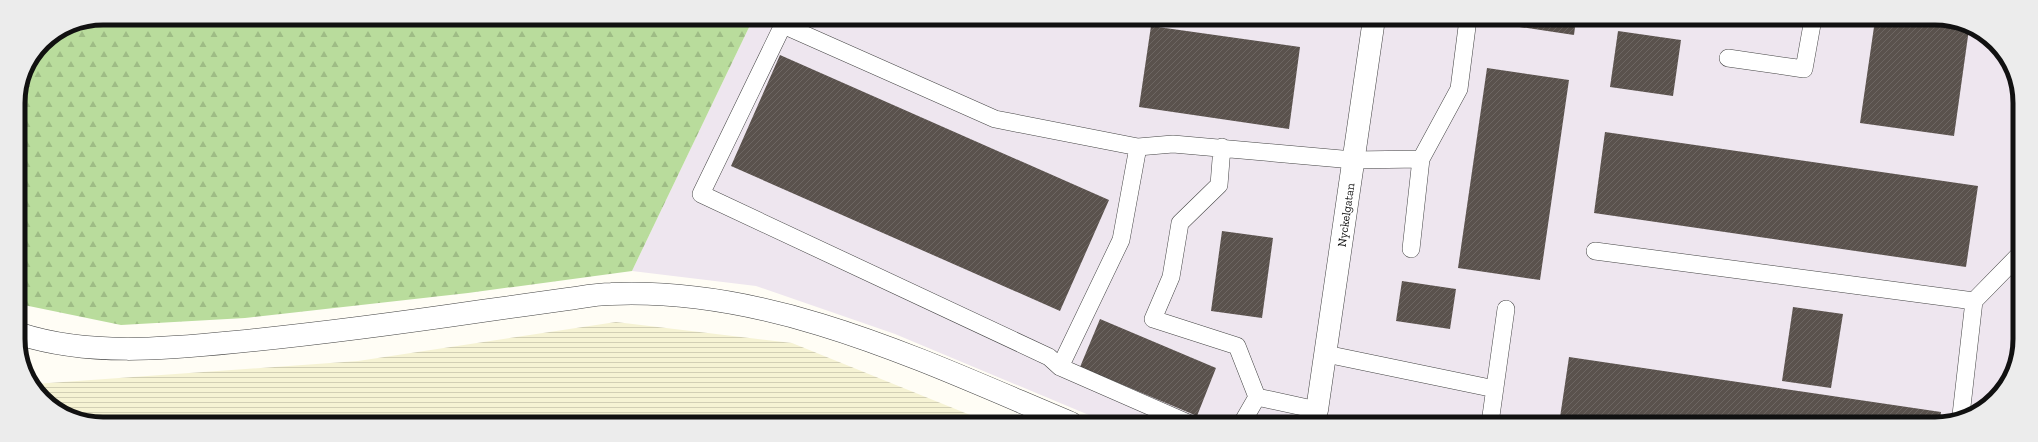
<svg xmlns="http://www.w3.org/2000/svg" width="2038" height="442" viewBox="0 0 2038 442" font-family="'Zilla Slab',serif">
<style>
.industrial{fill:#eee6ef}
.farmland{fill:url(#farmland-rules)}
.forest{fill:url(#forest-firs)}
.building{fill:url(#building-hatch)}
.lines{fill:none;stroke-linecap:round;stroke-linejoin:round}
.lane-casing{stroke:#444;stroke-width:18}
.street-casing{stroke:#444;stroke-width:23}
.lane{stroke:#fff;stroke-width:17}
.street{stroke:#fff;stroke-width:22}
.labels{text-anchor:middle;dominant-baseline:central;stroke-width:4;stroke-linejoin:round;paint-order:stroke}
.street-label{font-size:12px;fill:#111;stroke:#fff}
.rim{fill:none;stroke:#111;stroke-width:5}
</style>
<defs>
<pattern id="farmland-rules" width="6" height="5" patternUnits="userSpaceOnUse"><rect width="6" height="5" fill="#f6f3d4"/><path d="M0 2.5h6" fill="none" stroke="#d2cfb5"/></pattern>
<pattern id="forest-firs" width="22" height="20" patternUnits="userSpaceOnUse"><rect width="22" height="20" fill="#b9dc9c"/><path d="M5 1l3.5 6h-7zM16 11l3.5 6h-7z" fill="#9ebc85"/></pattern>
<pattern id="building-hatch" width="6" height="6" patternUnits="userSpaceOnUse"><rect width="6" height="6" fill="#5a524d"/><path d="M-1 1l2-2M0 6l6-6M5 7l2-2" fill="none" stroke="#6d6662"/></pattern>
</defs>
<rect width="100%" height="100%" fill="#fffdf5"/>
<path class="industrial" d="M753,19L1951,20L1995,43L2018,87V355L1991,403L1940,424L1108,423L895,334L756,286L632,271Z"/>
<path class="farmland" d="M616,322L792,343L990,423L87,422L43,399L35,384L358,361Z"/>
<path class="forest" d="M103,18L753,19L632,271L468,293L245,318L121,325L19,304L18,98L25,71L43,43L71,24Z"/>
<path class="building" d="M280,18H299L296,25Z
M1493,19H1576L1574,35L1493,23Z
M1875,20H1951L1969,29L1954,136L1860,123Z
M1151,26L1300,47L1289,129L1139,107Z
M1618,31L1681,40L1673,96L1610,87Z
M780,55L1109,200L1060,311L731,166Z
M1487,68L1569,80L1540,280L1458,268Z
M1605,132L1978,186L1966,267L1594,213Z
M1222,231L1273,238L1262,318L1211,311Z
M1402,281L1456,289L1450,329L1396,321Z
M1793,307L1843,314L1831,388L1782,381Z
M1100,319L1216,368L1197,416L1080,367Z
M1569,357L1941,412L1939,424H1559Z"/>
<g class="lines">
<defs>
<path id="lane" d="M1728,58L1804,69L1813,19
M1222,147L1219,185L1180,223L1171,277L1153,319L1237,346L1257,397L1317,410
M1411,249L1421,159L1459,89L1468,19
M1595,251L1974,301L2018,256
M1326,354L1495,389
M1060,367L1121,240L1138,147
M1961,415L1974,301
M1188,423L1060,367L1049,357L701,194L783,25L995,119L1138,147L1173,144L1353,160L1421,159
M1242,423L1257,397
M1490,423L1506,309"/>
<path id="street" d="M20,334C88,356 165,349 235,342C317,334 400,323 482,311C511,307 539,303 568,299C582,297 597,294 611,294C773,287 925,362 1071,423
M1317,410L1374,19"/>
</defs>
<use href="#lane" class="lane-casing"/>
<use href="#street" class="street-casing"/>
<use href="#lane" class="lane"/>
<use href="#street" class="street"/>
</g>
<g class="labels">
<g class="street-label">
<text transform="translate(1346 215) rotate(-82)">Nyckelgatan</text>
</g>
</g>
<path d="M0 0H2038V442H0ZM103 25H1935A78 78 0 0 1 2013 103V339A78 78 0 0 1 1935 417H103A78 78 0 0 1 25 339V103A78 78 0 0 1 103 25Z" fill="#ececec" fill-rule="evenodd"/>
<path class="rim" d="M103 25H1935A78 78 0 0 1 2013 103V339A78 78 0 0 1 1935 417H103A78 78 0 0 1 25 339V103A78 78 0 0 1 103 25Z"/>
</svg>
